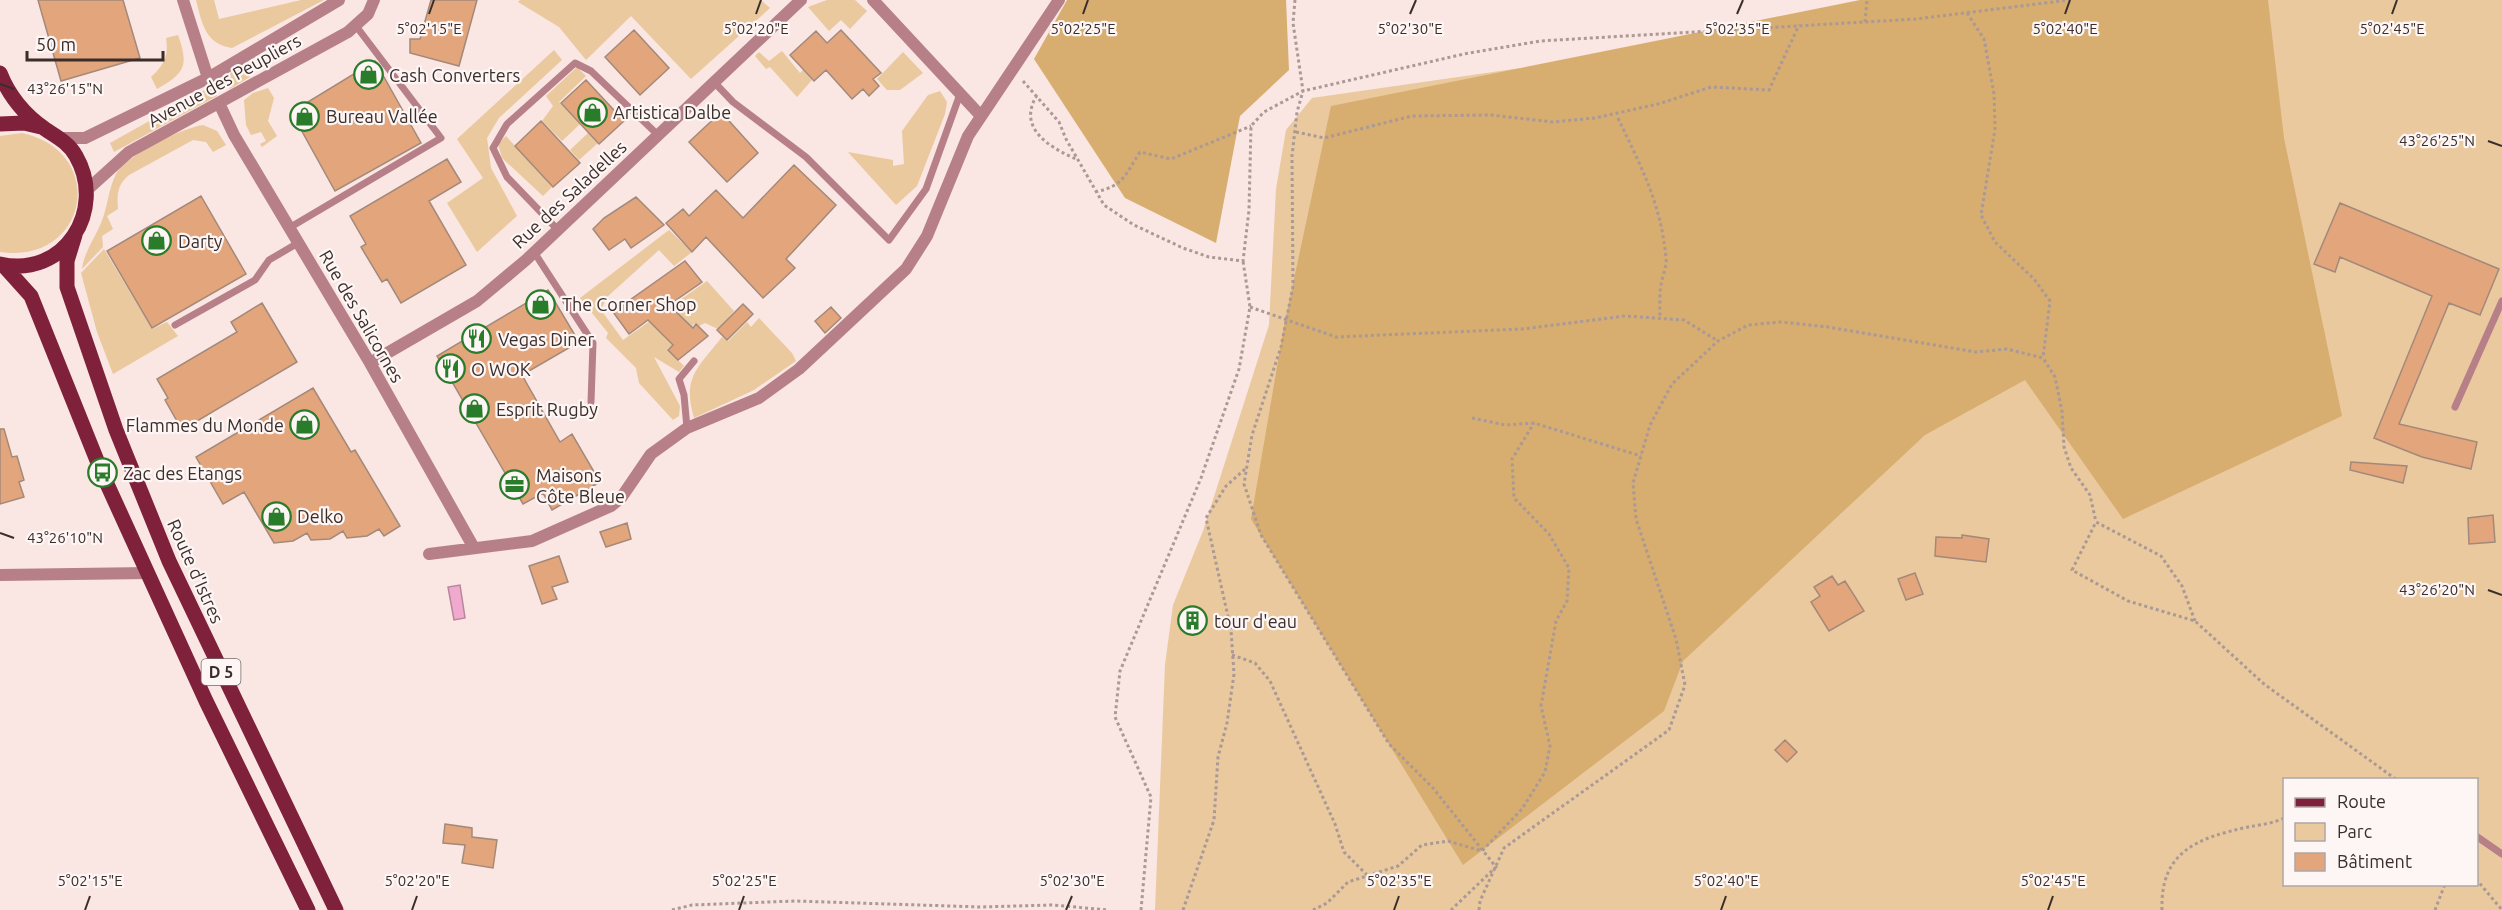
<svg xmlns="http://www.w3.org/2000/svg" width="2502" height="910" viewBox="0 0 2502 910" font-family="Ubuntu,sans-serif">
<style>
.green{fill:#e9c99d;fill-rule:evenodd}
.forest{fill:#d7ad70}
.water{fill:#efaace;stroke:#b9859d;stroke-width:1.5}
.building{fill:#e3a57c;stroke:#a3897a;stroke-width:1.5}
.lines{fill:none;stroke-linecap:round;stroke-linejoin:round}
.path{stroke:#aa9995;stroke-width:3;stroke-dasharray:3 3;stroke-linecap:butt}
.lane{stroke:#b78089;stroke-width:7}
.street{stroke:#b78089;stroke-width:12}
.primary{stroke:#80213b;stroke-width:15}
.ticks{fill:none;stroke:#3a2e2b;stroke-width:2}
.labels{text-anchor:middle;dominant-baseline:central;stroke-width:4.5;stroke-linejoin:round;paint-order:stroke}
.shield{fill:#fdf6f5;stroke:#746a68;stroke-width:1.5}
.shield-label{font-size:16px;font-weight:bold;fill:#3a2e2b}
.poi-label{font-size:18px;fill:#3a2e2b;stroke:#fdf6f5;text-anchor:start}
.street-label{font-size:18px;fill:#3a2e2b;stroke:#fdf6f5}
.ticks-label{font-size:15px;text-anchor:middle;fill:#3a2e2b;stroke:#fdf6f5;stroke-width:4.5;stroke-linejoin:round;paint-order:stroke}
</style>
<rect width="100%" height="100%" fill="#fae6e2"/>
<path class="green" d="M196,0H214L219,19L301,0H324L232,48C205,44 202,23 196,0Z
M520,0H761L770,8L691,79L631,16L586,60L559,27L518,2Z
M827,0H855L867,11L850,29L841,20L829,31L808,7Z
M1992,0H2502V910H1155L1165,665L1173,605L1203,531L1269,325L1276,189L1286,130L1312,98ZM2284,780H2476V884H2284Z
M178,35C189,66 185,73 157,89L151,77C164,65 169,56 166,38Z
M554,50L562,60L499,118L487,138L491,168L517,216L477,252L447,203L483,178L457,139Z
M782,51L800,73L803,70L812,80L797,97L770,67L766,69L755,56L759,52L769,61Z
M903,52L923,73L900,90H887L877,79Z
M242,63L250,77L230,89L223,80Z
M577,67L586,76L559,102L580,124L562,141L542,121L553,106L546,96Z
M212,86L217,96L114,152L110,143Z
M268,88L274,98L268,121L277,136L262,147L260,144L266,141L261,132L251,135L246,125L244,100L253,93Z
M940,91L947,102L945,114L917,186L896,205L848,152L893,160V166L904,164L902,131L928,95Z
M203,125L217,131L226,145L213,152L206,142L193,140L129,175C117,185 117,194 118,209L107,216L113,229L102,236L103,247L82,269C84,252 95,238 101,223C108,207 108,190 116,174C127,155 182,128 203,125Z
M22,133C109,152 88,265 0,252V136Z
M588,133L598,143L579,160L570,150Z
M506,136L552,187L543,196L502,158L498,144Z
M669,230L692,252L674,266L659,250L607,297L601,310L623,340L707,281L734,311L718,329L705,323L699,326L695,323L692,326L682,317L663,336L672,345L667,349L684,366L679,372L654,357L680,406L679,416L673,420L639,383L636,368L606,338L608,333L580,298Z
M104,249L152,329L167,322L178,336L113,374L97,332L81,273Z
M759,318L792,353L796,361L754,390L694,418C682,377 698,368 722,337L728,341L747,322L751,327Z"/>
<path class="forest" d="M1067,0H1286L1289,70L1240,116L1216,243L1125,198L1034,59Z
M1860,0H2268L2284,138L2342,416L2123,519L2025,380L1925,435L1683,661L1664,711L1463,865L1251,519L1284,326L1331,106Z"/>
<path class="water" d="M460,585L465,618L454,620L448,587Z"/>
<path class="building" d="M38,0H123L140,58L61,81Z
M431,0H477L459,66L410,53V39H420Z
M634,30L669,68L640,95L605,57Z
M841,30L881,73L873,79L879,86L869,96L863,89L852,99L826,70L814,81L790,55L816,31L827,43Z
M375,61L421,143L335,191L294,117L298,108Z
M586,80L624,121L599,144L561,103Z
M721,112L758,153L727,182L689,142Z
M541,121L580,163L553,187L515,146Z
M447,159L461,182L429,201L466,265L401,303L387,279L382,282L361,247L366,244L350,216Z
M794,165L836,205L786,259L795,268L763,298L706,237L692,252L666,223L683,209L689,216L716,190L743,218Z
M201,196L246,274L152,328L107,251Z
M636,197L664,225L631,248L625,239L609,250L593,229L604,218Z
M2340,203L2499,269L2480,315L2449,303L2399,424L2477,442L2471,469L2422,457L2374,438L2432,296L2340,257L2335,272L2314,264Z
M685,261L702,282L669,305L693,328L696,324L708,336L678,360L668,350L673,345L648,320L629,334L613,312Z
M548,290L579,342L522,375L560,442L572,434L600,482L552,510L543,493L523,504L437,356Z
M262,303L297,362L182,430L165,400L168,398L157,379L237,332L231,322Z
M743,304L753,314L727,340L717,330Z
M831,307L841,318L825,333L815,321Z
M313,388L351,452L355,450L400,526L384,536L379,529L367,536L347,538L343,531L330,539L311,540L307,533L293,541L274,543L244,492L223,504L196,457Z
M0,429H4L12,457L17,456L24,480L19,482L24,497L0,504Z
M2351,462L2407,466L2403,483L2350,470Z
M2493,515L2495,542L2469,544L2468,518Z
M627,523L631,539L606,547L600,532Z
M1962,535L1989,539L1986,562L1935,556L1936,537L1962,538Z
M559,556L568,582L552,587L557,599L542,604L529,566Z
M1915,573L1923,594L1906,600L1898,579Z
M1832,576L1838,585L1845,581L1864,611L1829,631L1811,602L1820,596L1814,587Z
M1785,740L1797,752L1787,762L1775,750Z
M445,824L472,828V837L497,840L493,868L462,863L465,845L443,843Z"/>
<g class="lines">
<path class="path" d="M1295,0L1293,23L1303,91L1297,112L1292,156L1293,286L1281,347L1252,435L1244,484L1261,535L1389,744L1433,788L1496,867L1451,910
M1967,13L1984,39L1994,94L1995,129L1981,215L1995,242L2034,279L2050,301L2043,358
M1865,22L1867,0
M1023,81L1059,122L1066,139L1104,205L1134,225L1183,248L1209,257L1243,261L1249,210L1251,126L1264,112L1303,91L1464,54L1540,41L1916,19L2069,0
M1037,95C1016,129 1051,148 1078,160
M1618,118C1641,167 1661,203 1666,258C1667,267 1662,277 1661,285C1659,296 1660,307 1660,318
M1296,132L1324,138L1412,116L1491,115L1553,122L1595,118L1658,104L1711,87L1769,90L1799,25
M1095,192C1124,186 1125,175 1140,152L1171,159L1251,126
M1250,307L1336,337L1522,329L1625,316L1684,320L1718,341
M1472,418L1505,425L1534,423L1641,456
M2195,621L2182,586L2161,556L2096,522L2072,570L2128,601L2195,621L2264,684L2397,780
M1232,655L1255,663L1270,681L1335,824L1344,852L1368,876
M2476,879L2502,910
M672,910L692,905L795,901L981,907L1052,905L1109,910
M1141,910L1151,797L1115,717L1120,671L1201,478L1239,369L1250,307L1243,261
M1183,910L1214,820L1218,757L1227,723L1234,674L1231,630L1206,518L1226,486L1245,469
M1313,910L1327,903L1348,882L1398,866L1422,845L1448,841L1482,851L1522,809L1545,772L1550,746L1541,706L1556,621L1567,601L1569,568L1549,534L1514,498L1512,459L1534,423
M1479,910L1480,901L1504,848L1669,730L1685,685L1676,639L1636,519L1633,483L1650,425L1672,384L1718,341L1748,325L1781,322L1828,327L1976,352L2007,349L2043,358L2055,377L2062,411L2064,447L2071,468L2090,495L2096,522
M2162,910C2160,851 2198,838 2248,827C2260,825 2274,823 2284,818
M2435,910L2445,884"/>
<path class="lane" d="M714,82L733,102L806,157L889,240L926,189L960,94
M289,228L441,138L356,26
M558,230L507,177L493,148L507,124L575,63L591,71L658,135
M534,252L593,343L591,402
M175,325L255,280L269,260L298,243
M2455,407L2502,301
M687,428L684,395L679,379L694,361
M2476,836L2502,854"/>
<path class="street" d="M183,0L208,78
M873,0L980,115
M219,103L234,135L370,363L474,548
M61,138H85L208,78L339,0
M87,190L129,152L348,32L368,14L374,0
M370,363L477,301L526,260L801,0
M429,554L532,541L611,506L621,498L651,454L687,428L759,398L799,369L906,269L927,236L968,136L1059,0
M0,575L148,573"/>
<path class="primary" d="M0,73C9,96 25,115 45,129C57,137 69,143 76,156C107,210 64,279 0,264
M0,124L24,123L41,127
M75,235L67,261V287L116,430L169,561L336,910
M3,265L31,296L102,473L206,701L308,910"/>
</g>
<path class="ticks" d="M429,14L434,0M756,14L761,0M1083,14L1088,0M1410,14L1416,0M1737,14L1743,0M2065,14L2070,0M2392,14L2397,0M0,84L14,89M2488,141L2502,146M0,533L14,538M2488,590L2502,595M85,910L90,896M412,910L417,896M739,910L744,896M1066,910L1072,896M1394,910L1399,896M1721,910L1726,896M2048,910L2053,896"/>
<defs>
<symbol id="shop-ring" viewBox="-11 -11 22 22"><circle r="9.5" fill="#fdf6f5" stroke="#297c29" stroke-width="1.5"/><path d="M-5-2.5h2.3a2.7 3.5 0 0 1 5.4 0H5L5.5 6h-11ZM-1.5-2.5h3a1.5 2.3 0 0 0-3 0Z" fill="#297c29"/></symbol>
<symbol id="restaurant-ring" viewBox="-11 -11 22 22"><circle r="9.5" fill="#fdf6f5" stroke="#297c29" stroke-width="1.5"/><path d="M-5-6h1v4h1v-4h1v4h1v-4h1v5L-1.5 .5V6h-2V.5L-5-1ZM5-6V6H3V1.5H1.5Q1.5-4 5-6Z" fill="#297c29"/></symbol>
<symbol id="bus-ring" viewBox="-11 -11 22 22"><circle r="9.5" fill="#fdf6f5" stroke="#297c29" stroke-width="1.5"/><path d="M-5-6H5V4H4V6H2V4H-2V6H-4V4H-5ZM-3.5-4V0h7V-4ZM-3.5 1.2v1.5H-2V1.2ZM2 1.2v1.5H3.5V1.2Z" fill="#297c29"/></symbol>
<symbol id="office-ring" viewBox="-11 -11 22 22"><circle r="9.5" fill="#fdf6f5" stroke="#297c29" stroke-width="1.5"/><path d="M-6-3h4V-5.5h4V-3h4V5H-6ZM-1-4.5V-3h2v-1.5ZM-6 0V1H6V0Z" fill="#297c29"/></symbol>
<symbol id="building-ring" viewBox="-11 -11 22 22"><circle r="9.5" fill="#fdf6f5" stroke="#297c29" stroke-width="1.5"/><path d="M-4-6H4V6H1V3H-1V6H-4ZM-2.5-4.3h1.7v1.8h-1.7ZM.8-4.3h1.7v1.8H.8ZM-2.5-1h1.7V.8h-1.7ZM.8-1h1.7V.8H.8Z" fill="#297c29"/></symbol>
</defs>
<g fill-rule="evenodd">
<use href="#shop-ring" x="352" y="58" width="33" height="33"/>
<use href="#shop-ring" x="576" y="96" width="33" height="33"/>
<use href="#shop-ring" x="288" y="100" width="33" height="33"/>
<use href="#shop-ring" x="140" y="224" width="33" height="33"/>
<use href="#shop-ring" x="524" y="288" width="33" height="33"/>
<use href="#restaurant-ring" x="460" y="322" width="33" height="33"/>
<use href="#restaurant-ring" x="434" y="352" width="33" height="33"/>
<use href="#shop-ring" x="458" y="392" width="33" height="33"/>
<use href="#shop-ring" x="288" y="408" width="33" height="33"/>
<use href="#bus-ring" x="86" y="456" width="33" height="33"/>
<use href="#office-ring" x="498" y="468" width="33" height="33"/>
<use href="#shop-ring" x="260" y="500" width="33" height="33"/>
<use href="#building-ring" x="1176" y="604" width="33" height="33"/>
</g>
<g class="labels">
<rect class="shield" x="201.5" y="659" width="39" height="26" rx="4.5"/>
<g class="shield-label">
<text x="221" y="672">D 5</text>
</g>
<g class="poi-label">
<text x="389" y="75">Cash Converters</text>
<text x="613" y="112">Artistica Dalbe</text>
<text x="326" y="116">Bureau Vallée</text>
<text x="178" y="241">Darty</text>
<text x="562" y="304">The Corner Shop</text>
<text x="498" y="339">Vegas Diner</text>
<text x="471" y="369">O WOK</text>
<text x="496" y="409">Esprit Rugby</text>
<text x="284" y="425" text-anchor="end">Flammes du Monde</text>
<text x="123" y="473">Zac des Etangs</text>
<text x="536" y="475">Maisons<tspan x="536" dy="21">Côte Bleue</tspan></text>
<text x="297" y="516">Delko</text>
<text x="1214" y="621">tour d'eau</text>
</g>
<g class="street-label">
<text transform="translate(224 80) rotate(-29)">Avenue des Peupliers</text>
<text transform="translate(569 194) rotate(-43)">Rue des Saladelles</text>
<text transform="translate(362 316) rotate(60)">Rue des Salicornes</text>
<text transform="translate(196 571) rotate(66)">Route d'Istres</text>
</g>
</g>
<g class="ticks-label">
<text x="429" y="34">5°02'15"E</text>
<text x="756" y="34">5°02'20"E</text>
<text x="1083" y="34">5°02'25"E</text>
<text x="1410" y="34">5°02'30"E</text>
<text x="1737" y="34">5°02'35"E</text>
<text x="2065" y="34">5°02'40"E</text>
<text x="2392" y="34">5°02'45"E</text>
<text x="65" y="94">43°26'15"N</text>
<text x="2437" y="146">43°26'25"N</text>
<text x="65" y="543">43°26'10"N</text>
<text x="2437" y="595">43°26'20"N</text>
<text x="90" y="886">5°02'15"E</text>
<text x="417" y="886">5°02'20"E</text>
<text x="744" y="886">5°02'25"E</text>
<text x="1072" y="886">5°02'30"E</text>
<text x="1399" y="886">5°02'35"E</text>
<text x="1726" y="886">5°02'40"E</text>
<text x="2053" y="886">5°02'45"E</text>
</g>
<rect x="2283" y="778" width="195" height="108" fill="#fdf6f5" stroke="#afa6a4" stroke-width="1.5"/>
<rect x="2295" y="798" width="30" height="9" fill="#80213b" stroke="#afa6a4" stroke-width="1.5"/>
<text x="2337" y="808" font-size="18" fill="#3a2e2b">Route</text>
<rect x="2295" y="823" width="30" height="18" fill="#e9c99d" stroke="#afa6a4" stroke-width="1.5"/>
<text x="2337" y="838" font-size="18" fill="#3a2e2b">Parc</text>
<rect x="2295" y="853" width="30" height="18" fill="#e3a57c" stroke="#afa6a4" stroke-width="1.5"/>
<text x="2337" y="868" font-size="18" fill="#3a2e2b">Bâtiment</text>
<path d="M27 51v9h136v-9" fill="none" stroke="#3a2e2b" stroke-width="3"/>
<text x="36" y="51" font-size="18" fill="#3a2e2b" stroke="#fdf6f5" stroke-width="4.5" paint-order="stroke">50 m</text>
</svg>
